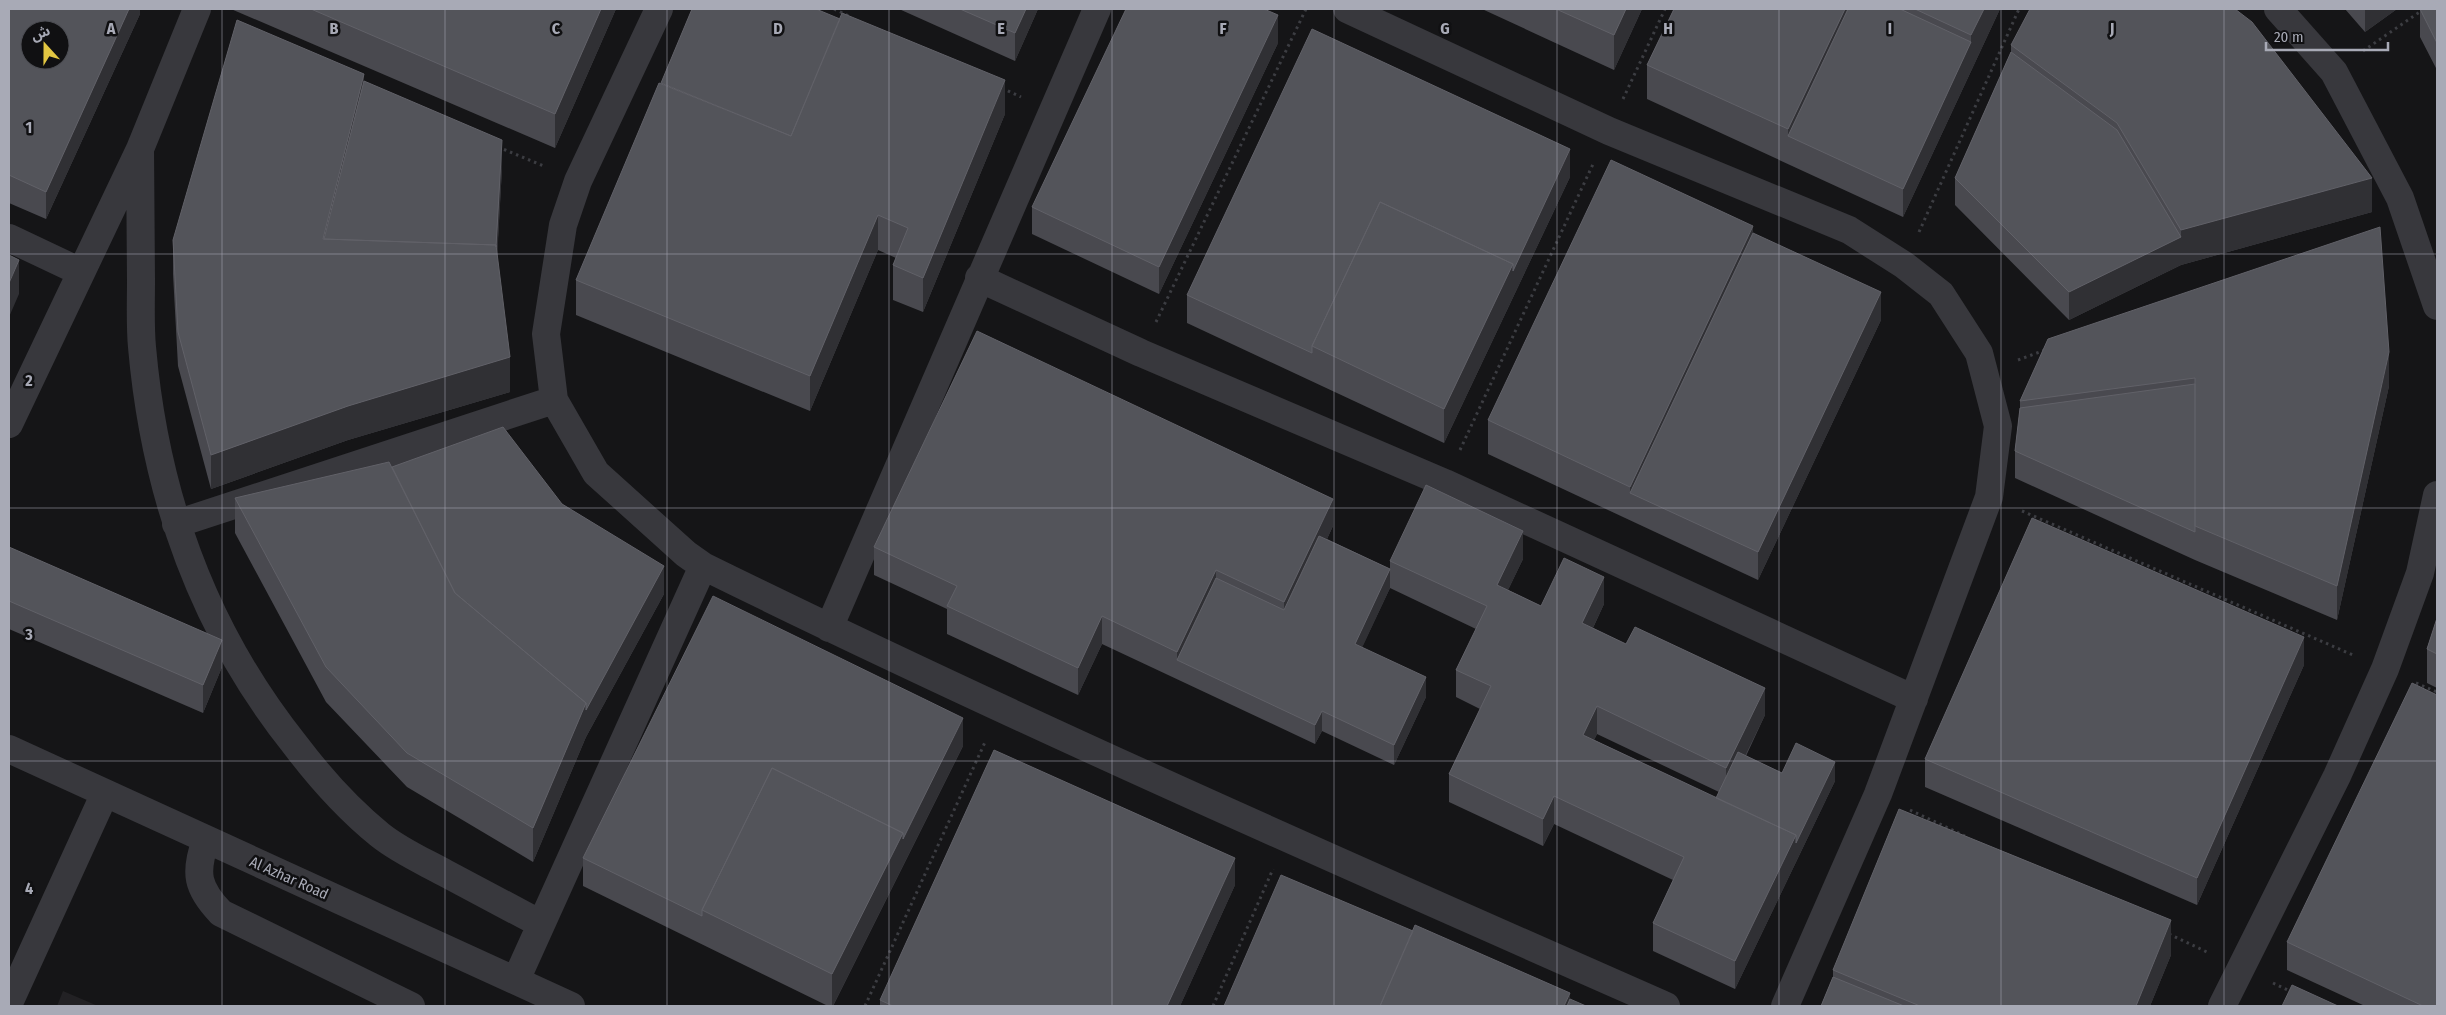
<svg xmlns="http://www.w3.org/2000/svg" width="2446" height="1015" viewBox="0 0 2446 1015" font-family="'Fira Sans Condensed','Noto Sans Arabic',sans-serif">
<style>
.built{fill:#222124}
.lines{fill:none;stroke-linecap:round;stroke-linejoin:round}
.path{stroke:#3c3d42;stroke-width:3;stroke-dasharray:2.5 4;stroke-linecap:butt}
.minor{stroke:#38383d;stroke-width:28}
.wall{fill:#49494f;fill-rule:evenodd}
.shaded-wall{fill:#303034}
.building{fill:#53545a;stroke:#616168;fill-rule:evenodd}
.grid{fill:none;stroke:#a8aab6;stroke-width:1;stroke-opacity:0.55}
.labels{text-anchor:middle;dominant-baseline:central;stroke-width:5;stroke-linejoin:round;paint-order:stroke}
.street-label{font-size:15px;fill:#a8aab6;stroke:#101012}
.grid-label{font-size:16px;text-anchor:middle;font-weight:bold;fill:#a8aab6;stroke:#101012;stroke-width:5;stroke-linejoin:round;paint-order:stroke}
</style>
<rect width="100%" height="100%" fill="#151517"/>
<path class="built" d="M63,991L98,1006H57Z"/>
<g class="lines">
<path class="path" d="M834,9L849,16
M2363,51L2424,9
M1002,88L1021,97
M1623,99L1665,9
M498,147L546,167
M1919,232L2019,9
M1156,322L1306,9
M2018,360L2045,350
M1460,450L1594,162
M2022,511L2353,655
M2416,683L2437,692
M1910,810L1965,836
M2169,934L2209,953
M2273,983L2292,992
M865,1006L986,740
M1213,1006L1273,869"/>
<path class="minor" d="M659,9L578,181L563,225L546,334L554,400L596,473L686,554L703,566C1020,722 1344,864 1666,1006
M1347,9L1609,131L1849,230L1904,265L1941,294L1979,353L1998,426L1989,497L1878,794L1785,1006
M2278,9L2334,72L2400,198L2437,306
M140,149C140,193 141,237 141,281C141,303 140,326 142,347C155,495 203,630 296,746C321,779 348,809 380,835C400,851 423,861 445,873C477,890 509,907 541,924
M9,238L81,272
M979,278L1141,353L1445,483L1914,699
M9,424L140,149L197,9
M176,524L554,400
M829,628L1097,9
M9,749L571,1006
M206,840C194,873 197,888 221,913L411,1006
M516,980L703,566
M9,1003L105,793
M2222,1006L2337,776L2385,669L2420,573L2437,495"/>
</g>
<path class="wall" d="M9,9H140V14L46,219L9,203Z
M231,9H616L555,148Z
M899,9H1038L1015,61Z
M1482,9H1642L1614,70Z
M1674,9H2000L1903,217L1647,99V65Z
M2345,9H2397L2365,32Z
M2420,9H2437V70L2420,37Z
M1278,43L1159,294L1032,234V207Z
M2011,45L2372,212L2181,265L2069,320L1955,205V178L2011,52Z
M364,81L502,168L497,256L510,392L348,440L211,489L178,366L173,274V240Z
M1005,114L923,312L893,300V265L896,258L878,250L810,411L576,315V280Z
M1570,177L1444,443L1187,323V295Z
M1753,233L1881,320L1758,580L1488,454V420Z
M2048,339L2389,386L2337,620L2195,560L2015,478V451L2020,408V401Z
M392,467L562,504L664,594L586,737L533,862L407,787L326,702L235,533V498Z
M1333,526L1327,539L1390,569V561L1523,559L1508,590L1541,606L1604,604L1593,628L1765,715L1746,756L1782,773L1835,781L1735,989L1653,951V923L1673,880L1554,824L1543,846L1449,802V774L1480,709L1456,697V670L1476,629L1390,588L1362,647L1426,697L1394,765L1322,731L1315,744L1102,644L1078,695L947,634V609L874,575V547ZM1597,734L1719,792L1716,798L1594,740Z
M9,547L222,667L203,713L9,629Z
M2437,618V688L2427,683V649Z
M2304,665L2197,905L1925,787V759Z
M963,746L833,1006H828L583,886V858Z
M1235,885L1180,1006H880V1000Z
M2287,942L2437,1006H2365L2287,970Z
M2171,955L2150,1006H1821L1833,977V970Z"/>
<path class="shaded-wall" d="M129,9H140V14L46,219V192Z
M601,9H616L555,148V114Z
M1026,9H1038L1015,61V33Z
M1626,9H1642L1614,70V35Z
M1845,9H1857L1788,136V129Z
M1984,9H2000L1903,217V189L1971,42V35Z
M2365,9H2397L2365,32Z
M1278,15V43L1159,294V267Z
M364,74V108L323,246V239Z
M1005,80V114L923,312V278Z
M502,140V168L496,280V252Z
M1570,149V177L1444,443V409L1513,264Z
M2372,178V212L2181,265L2069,320V292L2181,237V230Z
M878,215V250L810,411V376Z
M1753,226V261L1630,493V487Z
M19,260V294L9,317V283Z
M1881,292V320L1758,580V552Z
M2389,352V386L2337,620V586Z
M510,357V392L348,440L211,489V455L348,406Z
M1333,499V526L1284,630V602Z
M1523,531V559L1497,613V585Z
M664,566V594L586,737L533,862V828L586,703Z
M1390,569V588L1355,663V644Z
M1216,570V598L1177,660V652Z
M1604,577V604L1582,651V623Z
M1102,616V644L1078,695V668Z
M2304,637V665L2197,905V878Z
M222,640V667L203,713V685Z
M1426,677V697L1394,765V745Z
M1765,688V715L1726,795V768Z
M1597,706V734L1583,762V735Z
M1322,711V731L1315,744V725Z
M963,718V746L833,1006H832V974L903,833Z
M1835,762V781L1735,989V961L1796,835Z
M1554,796V824L1543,846V819Z
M1235,858V885L1180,1006H1167Z
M2171,920V955L2150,1006H2136Z
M1570,993V1006H1564Z"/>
<path class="building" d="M9,9H129L46,192L9,175ZM30,30H60V60H30Z
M311,9H601L555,114Z
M692,9H816L840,19L791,136L661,83Z
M960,9H1026L1015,33Z
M1126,9H1264L1278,15L1159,267L1032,207Z
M1556,9H1626L1614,35Z
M1674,9H1845L1788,129L1647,65Z
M1848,9H1900L1971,42L1903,189L1788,136Z
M1915,9H1984L1971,35Z
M2030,9H2235L2252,22L2372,178L2181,230L2117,123L2011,45Z
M2420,9H2437V43Z
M842,13L1005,80L923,278L893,265L908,228L878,215L810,376L576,280L659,83L791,136Z
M237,20L364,74L323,239L496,245L510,357L348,406L211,455L178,332L173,240Z
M1312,29L1570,149L1513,271V264L1380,202L1312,346V353L1187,295Z
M2011,52L2117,130L2181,237L2069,292L1955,178Z
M364,81L502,140L496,247V245L324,239Z
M1611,160L1753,226L1630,487L1488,420Z
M1380,202L1513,264L1444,409L1312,346Z
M2380,227L2389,352L2337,586L2195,526V378L2020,401L2048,339Z
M1753,233L1881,292L1758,552L1630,493Z
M9,255L19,260L9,283Z
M977,331L1333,499L1284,602L1216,570L1177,652L1102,616L1078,668L947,606L957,586L874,547Z
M2195,384V532L2015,451L2020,408Z
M503,427L562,504L664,566L586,710V703L455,593L392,467Z
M389,462L455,593L586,703L533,828L407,753L326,667L235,498Z
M1426,485L1523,531L1497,585L1541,606L1564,558L1604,577L1582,623L1626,644L1635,627L1765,688L1726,768L1597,706L1583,735L1796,835L1735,961L1653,923L1684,857L1554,796L1543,819L1449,774L1491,686L1456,670L1487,606L1390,561Z
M2032,518L2304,637L2197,878L1925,759Z
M1319,536L1390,569L1355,644L1426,677L1394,745L1322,711L1315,725L1177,660L1216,578L1284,610Z
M9,547L222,640L203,685L9,601Z
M713,596L963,718L903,839V833L772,768L702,910V916L583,858Z
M2437,618V654L2427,649Z
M2412,683L2437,695V1006H2423L2287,942Z
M1796,743L1835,762L1796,843V835L1716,798L1738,752L1782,773Z
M994,750L1235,858L1167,1006H893L880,1000Z
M772,768L903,833L832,974L702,910Z
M1899,809L2171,920L2136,1006H1920L1833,970Z
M1281,875L1413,931L1380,1006H1224Z
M1415,925L1570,993L1564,1006H1380Z
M1833,977L1904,1006H1821Z
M2292,985L2338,1006H2282Z
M1570,999L1586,1006H1567Z"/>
<path class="grid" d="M222,9V1006M445,9V1006M667,9V1006M889,9V1006M1112,9V1006M1334,9V1006M1557,9V1006M1779,9V1006M2001,9V1006M2224,9V1006M9,254H2437M9,508H2437M9,761H2437"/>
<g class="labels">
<g class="street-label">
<text transform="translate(289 878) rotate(24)">Al Azhar Road</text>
</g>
</g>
<g class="grid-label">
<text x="111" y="34">A</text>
<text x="334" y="34">B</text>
<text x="556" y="34">C</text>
<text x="778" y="34">D</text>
<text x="1001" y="34">E</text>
<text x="1223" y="34">F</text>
<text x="1445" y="34">G</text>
<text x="1668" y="34">H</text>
<text x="1890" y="34">I</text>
<text x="2112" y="34">J</text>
<text x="29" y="133">1</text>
<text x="29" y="386">2</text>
<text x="29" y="640">3</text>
<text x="29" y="894">4</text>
</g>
<rect width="2446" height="1015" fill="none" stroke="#a8aab6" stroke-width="20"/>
<g transform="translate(45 45) rotate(339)"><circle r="24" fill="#101012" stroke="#4d4e54"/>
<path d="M0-4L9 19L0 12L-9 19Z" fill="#e2c642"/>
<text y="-8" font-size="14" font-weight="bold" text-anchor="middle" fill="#a8aab6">ش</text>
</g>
<path d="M2266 42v8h122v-8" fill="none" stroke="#a8aab6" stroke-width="2.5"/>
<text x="2274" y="42" font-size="15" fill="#a8aab6" stroke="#101012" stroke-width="4" paint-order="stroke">20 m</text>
</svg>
